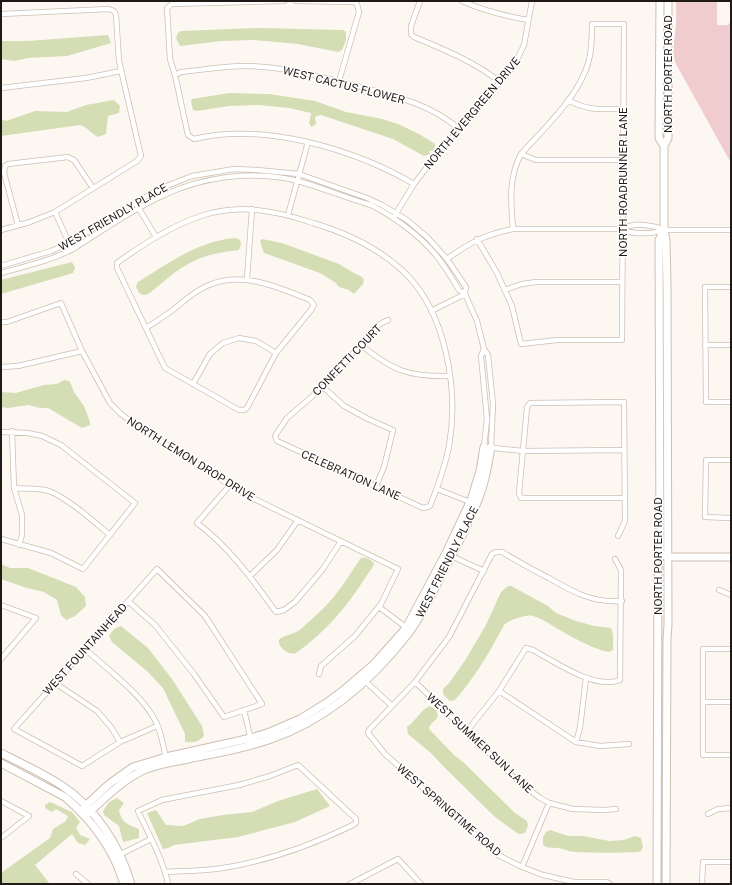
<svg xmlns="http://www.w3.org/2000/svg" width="732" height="885" viewBox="0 0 732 885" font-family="'Public Sans',sans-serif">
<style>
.green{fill:#f0ccce}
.water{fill:#d4ddb3}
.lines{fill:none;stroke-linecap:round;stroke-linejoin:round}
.street-casing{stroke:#cdbfb2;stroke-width:6}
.secondary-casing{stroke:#cdbfb2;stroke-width:9}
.street{stroke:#fff;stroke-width:4.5}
.secondary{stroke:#fff;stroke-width:7}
.labels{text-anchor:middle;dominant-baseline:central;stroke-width:3;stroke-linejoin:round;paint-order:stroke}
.street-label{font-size:11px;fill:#201a16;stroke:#fff}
</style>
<rect width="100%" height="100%" fill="#fdf7f2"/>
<path class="green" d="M676,1H717V25H728L731,21V163L676,64C672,53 674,44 675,33C677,23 676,11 676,1Z"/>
<path class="water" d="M259,28L343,30L346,32V40L342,50L338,52L298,44L254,40L222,41L180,46L176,38L178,33L181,31Z
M108,35L111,43L67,56L28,58L14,61L1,59V41H28Z
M229,93L269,94L315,101L346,112L382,119L398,124L419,134L435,144V147L432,151H429L430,154L424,156L393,139L321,115L316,116L315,118L316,123L315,125L311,127L309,123L311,115V113L289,108L259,105L229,106L197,111L193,110L191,101L192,99Z
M114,100L120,106L119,113L108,116L106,134L98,137C91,133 87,127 80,125L1,136V119L6,121L35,111L67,112L86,105Z
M235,238L240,240L241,244L239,250C217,252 196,257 177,271C167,278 158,287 148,294C141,297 138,293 136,286L138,282C169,263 198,241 235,238Z
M262,239L282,243L339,264L352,272L362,277L364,280L363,284L354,294L349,290L339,287L336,283L320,273L264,253L260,241Z
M72,262L75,268L73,273L1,294V280Z
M64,380L69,381L71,384L74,392L84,406L90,422V425L82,428L48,408H40L28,405L8,408L1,407V392L16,393L44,385L57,384Z
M361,558C366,557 372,560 374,564C372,569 368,573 365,578C347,607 324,633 296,653C289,656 277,647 279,640C281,636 296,634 301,629C313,618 326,607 336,594C345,583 352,570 361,558Z
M1,564L10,568H28L76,587L85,597L86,606L75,616L66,620L61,615L57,600L44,592L27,588L1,579Z
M508,586H511L526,594L548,606L556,613L576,621L594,626L611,628C614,634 613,643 613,650L609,652C592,649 568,635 553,626C547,622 540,618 533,616C527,614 509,620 504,625C489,653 476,676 455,700L450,701L443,694V689L450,682L466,659L486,625L501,592Z
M121,626L148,648L172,679L202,726L204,736C199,742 193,743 185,742V734L163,688L148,672L112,642L109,636L114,629Z
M430,706L436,710L438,715C437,721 429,723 429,729L454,755L464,763L515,813L527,821L528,826L525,833L520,834L517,833L495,817L443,766L432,754L408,734L407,727C416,721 421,709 430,706Z
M317,789L330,806L295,822L238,837L174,845L168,848L163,849L147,813L156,810L166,825L183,826L200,819L223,815L252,812L278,801Z
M117,798L124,803L119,810C121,822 128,825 139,829V838L123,842L119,826L104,815L103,811L109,802Z
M50,802L72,812L80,822L76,828L80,835L90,839L85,845L78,843L72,834L35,865L50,884H1V873L50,838L53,829L66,821L68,816L56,809L52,812L45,808V805Z
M550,830L568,836H583L609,841L624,840L635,836L641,838L643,847L641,851L638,852C617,853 596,853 575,852C569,852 564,848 557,848C551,847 548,849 543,845V837L546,832Z"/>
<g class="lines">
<defs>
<path id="street" d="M284,1L172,4L167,8L170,59L175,75L188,135L194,139C263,122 354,149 414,184
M296,1L354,2L357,4L359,12L339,81
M420,1L411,26V34L414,37C443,49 475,62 500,82
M462,1C484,11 505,16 528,20
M1,14L109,9L114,11L116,15L119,61L141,156L137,161L55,212L30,222L1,230
M175,75L181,72C202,70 224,66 245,66C282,66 318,76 353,85C390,95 430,103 459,129
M1,88L86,78L121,71
M568,100C587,111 603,109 624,109
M521,154L536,160H624
M135,202L156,237
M55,212L69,243L73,249
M288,215L308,142
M395,215L414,184L434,158L514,66L524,45L532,1
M18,225L4,173L5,166L8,164L68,157L74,160L93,188
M623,229C632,222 654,225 664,230
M477,239L497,273L512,306L521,344L557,340H622L624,24H592C592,36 592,48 589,60C580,96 545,127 521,154C508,179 511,202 513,229
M447,259C469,243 486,234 513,229H623C631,235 654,234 664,230H731
M1,266L51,251L69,243L159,189L192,176L234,169L257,170L299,174L367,198L382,205L407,220L427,237L447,259L466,287L465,294L477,321L484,349L488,355L493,404L491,447
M1,273C26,266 50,261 73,249C102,231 131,210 162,196C203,176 254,170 298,181C323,188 346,198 371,205C393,216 419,235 435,254C444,265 452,278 459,290L465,294
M247,279L252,209
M731,287H705L706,402H731
M505,290L522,284L536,282H622
M431,311L465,294
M1,322H7L61,303L82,351L110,403L121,414L136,425L244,494L398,569L381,604L355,636L321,666L319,674
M146,328C155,322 165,316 174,309C185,300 196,290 209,285C243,271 278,287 310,300L314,305L311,310L276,353L247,408L244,410H239L165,368L117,268V263C143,244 171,226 201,216C239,203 277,211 313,223C347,233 377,247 403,271C446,311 459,390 449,446C445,467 438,486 430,506L423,508L277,441L275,436L287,418L323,387L378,325L388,320
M361,345C392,370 408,377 449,376
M705,345H731
M484,349L481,356L487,419L484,447L523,451L624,450
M1,367L18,366L82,351
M193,384L210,354L223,343L239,338L256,341L276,353
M323,387L344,406L368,419L393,430L384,467L376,486
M12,431L14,488L22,515V535L19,545
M1,432L28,433L42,436L61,445L135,503L83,569L51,553L1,539
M731,460H706L705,517L731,518
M230,485L197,523C229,547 253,580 276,612L284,610L295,602L323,569L341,541
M14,488C26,489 38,488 49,491C69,499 93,521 110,535
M437,489L470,502
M618,536L625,521L624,402L530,403L527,407L519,493L521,498H624
M449,555L484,571
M250,576L277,550L298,520
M719,590L731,595
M128,601L155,625L194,674L224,717L262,704L205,616L157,569C109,622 62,676 14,729L82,766L120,742L157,726
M1,605L36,618L1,659
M379,607L407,628
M85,649C107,669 143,695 156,722C162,734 163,746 166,758
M731,649H703V755H731
M364,680L392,706
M415,682L519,782L540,798L549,803L573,809L604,810L616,809
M55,683L97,711L111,727L120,742
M499,691L576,742L600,746L629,744
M703,702H731
M244,710L251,740
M467,731L499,691L526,648L533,650C555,662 595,690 620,680L621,570L615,559
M576,742L580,728L586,678
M1,801L29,816L1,838
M708,814L718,809L731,808
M117,856L151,839
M522,867L549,803
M165,872C184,871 204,871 223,868C268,861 312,845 353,825L356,823V819L298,765L270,776L239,785L162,800L138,811C149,835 163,859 168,884
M76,874L88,884
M350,884L398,859L421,884
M610,884L607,882H574L543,875L522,867L498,855L385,754L368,733L369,730L415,682L449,637L492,554L496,552H502C517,561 533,570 549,578C573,592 592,603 622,601
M702,884L703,862H731"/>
<path id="secondary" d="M660,1L659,138L664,146V230L666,240L667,284L668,625L667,639L666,884
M664,146L668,138V1
M664,555L668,557H731
M1,753C21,763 42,773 61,785C95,807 120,846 131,884
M1,763L65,797C92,820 114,850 124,884
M80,811L109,784L133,767L166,757L251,738L270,732L300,719L326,703L345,689L373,665L406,628L446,553L471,500L480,471L484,447
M85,816C103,800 122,780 144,770C158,764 174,762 188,759C216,753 244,749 271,739C326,720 372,680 408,634C423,614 434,590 445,568C457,546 469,523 478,500C485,483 488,465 491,447
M657,884L658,564L660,551L659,240L664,230"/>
</defs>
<use href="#street" class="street-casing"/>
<use href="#secondary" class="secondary-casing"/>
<use href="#street" class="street"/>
<use href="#secondary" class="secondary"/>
</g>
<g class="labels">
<g class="street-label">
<text transform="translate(668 74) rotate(-90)">NORTH PORTER ROAD</text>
<text transform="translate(344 85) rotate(14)">WEST CACTUS FLOWER</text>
<text transform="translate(472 113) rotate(-50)">NORTH EVERGREEN DRIVE</text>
<text transform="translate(623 182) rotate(-90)">NORTH ROADRUNNER LANE</text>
<text transform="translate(113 217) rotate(-30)">WEST FRIENDLY PLACE</text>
<text transform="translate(347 360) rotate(-46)">CONFETTI COURT</text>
<text transform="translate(191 459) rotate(32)">NORTH LEMON DROP DRIVE</text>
<text transform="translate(351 475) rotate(24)">CELEBRATION LANE</text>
<text transform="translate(658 556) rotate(-90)">NORTH PORTER ROAD</text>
<text transform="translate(447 562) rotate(-63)">WEST FRIENDLY PLACE</text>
<text transform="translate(85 649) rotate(-48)">WEST FOUNTAINHEAD</text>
<text transform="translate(480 743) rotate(43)">WEST SUMMER SUN LANE</text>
<text transform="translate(449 810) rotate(41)">WEST SPRINGTIME ROAD</text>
</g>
</g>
<rect width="732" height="885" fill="none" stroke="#201a16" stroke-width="4"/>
</svg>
